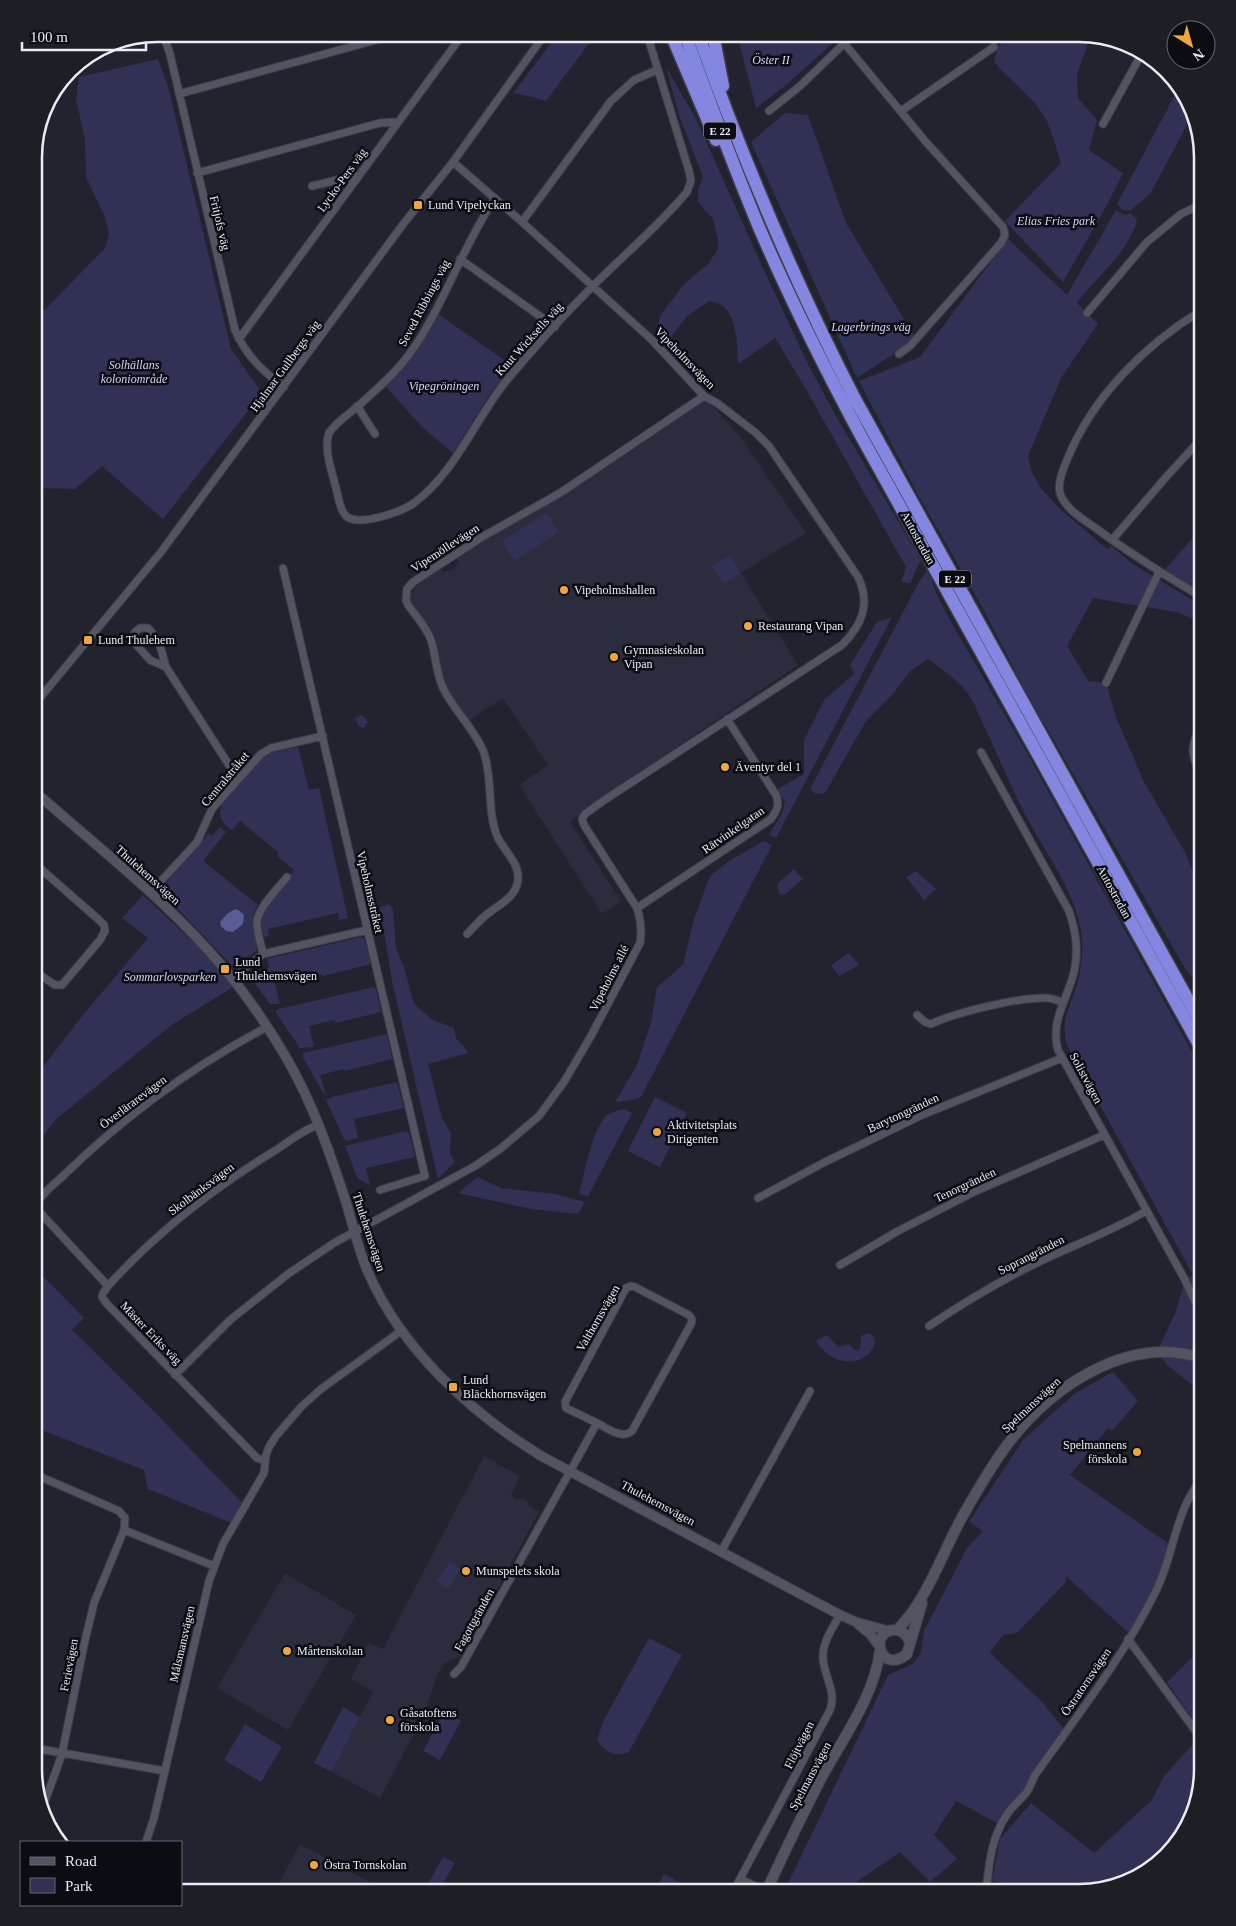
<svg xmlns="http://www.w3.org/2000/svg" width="1236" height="1926" viewBox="0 0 1236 1926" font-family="Georgia,serif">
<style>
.built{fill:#2b2c3e}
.green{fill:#303155}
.water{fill:#5a5c94}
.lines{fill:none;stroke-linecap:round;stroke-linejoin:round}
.minor-casing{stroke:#3d3d47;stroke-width:9}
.tertiary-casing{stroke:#3d3d47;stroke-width:11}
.secondary-casing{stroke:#3d3d47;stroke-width:12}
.motorway-casing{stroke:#3d3d47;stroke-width:15}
.minor{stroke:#535461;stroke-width:7}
.tertiary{stroke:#535461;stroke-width:9}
.secondary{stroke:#535461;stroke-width:10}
.motorway{stroke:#8486df;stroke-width:12}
.poi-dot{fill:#f0a63f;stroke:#0c0d12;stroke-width:2}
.labels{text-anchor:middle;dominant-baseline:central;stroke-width:5;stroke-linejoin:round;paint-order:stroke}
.shield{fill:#0c0d12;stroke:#a7a8b0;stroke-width:1}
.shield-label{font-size:11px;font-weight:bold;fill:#eaebf3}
.park-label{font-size:12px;font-style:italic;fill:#d3d6f9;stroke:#0c0d12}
.street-label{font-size:12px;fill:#eaebf3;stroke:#0c0d12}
.poi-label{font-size:12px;fill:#eaebf3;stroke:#0c0d12;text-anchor:start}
.rim{fill:none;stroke:#eaebf3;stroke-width:2.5}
</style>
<rect width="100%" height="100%" fill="#22232f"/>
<path class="built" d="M704,396L742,439L806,533L741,573L798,665L607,794L570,822L621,901L602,914L519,785L548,765L503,698L465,723L444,689L433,649L408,605V595L414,591L415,584L437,567L443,572L453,570L458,563L456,555L560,493Z
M484,1456L520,1476L511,1495L516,1499H525L529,1506L539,1512L462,1655L444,1663L436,1678L423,1717L380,1798L332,1772L373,1692L351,1679L369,1643L383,1649Z
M285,1573L356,1615L288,1730L217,1688Z
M300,1844L388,1892H274Z"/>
<path class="green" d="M558,34H596L546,101L533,97L513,93Z
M737,34H843L786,85L756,108Z
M1006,34L1091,35L1077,74L1078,98L1097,120L1089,150L1123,173L1108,203L1063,282L1005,221L1061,163C1056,149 1052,129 1044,116C1031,95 1010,81 994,62L998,47L1007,37Z
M158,59L168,86L231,349L262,393L163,519L102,466L75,489L34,488V321L105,248L109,235L105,217L86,177L85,140L76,99L79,77Z
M666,67L696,119L763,268L807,362L837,418L921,560L910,583L901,582L906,567L807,391L775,338L738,364C738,348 737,313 720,304C717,302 712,302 709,301L687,316L671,337H662L657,325L662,313L685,283L708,264L718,249V239L713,219L698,202V190L703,177L680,118Z
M1178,89L1189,103L1193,118L1187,125L1150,194L1130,211L1123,210L1117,204Z
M785,113L808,115L846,223L916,339L857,378L751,142Z
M1116,210L1125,215L1131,213L1137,220C1126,257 1098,274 1077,303L1098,324L1061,378L1028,456L1031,470L1040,487L1058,507L1102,545L1108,549L1111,546L1133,564L1202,606V622L1176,612L1093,598L1067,646L1088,681L1106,683L1116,717L1144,782L1185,852L1202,893V988L1186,970L1026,692L980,603L917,493L859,381L920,357L1008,239L1067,295Z
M438,314L513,366L488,397L453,453L422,427L386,387L416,353Z
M546,513L559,532L514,561L502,541Z
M1202,527V590L1200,592L1164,571Z
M730,555L738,567L739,574L724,584L711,566Z
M928,570L937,595L950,620L1027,753L1202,1070V1392L1168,1366L1157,1352L1176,1311L1185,1280L1193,1275L1066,1043C1061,1017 1070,1008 1077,984C1081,970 1083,954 1082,939C1078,893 1044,852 1024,812C1007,779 993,744 977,711C969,687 948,674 928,659L910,671L893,694L866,721L825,793L816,794L810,789L920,580Z
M892,617L776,838L769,835L783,811L785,800L773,792L804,774V740L824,700L854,674L850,665L877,622Z
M362,715L368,722L365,727L362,728L358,725L355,718Z
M298,747L309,790L319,788L348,918L339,920L338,913L268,929L269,936L264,937L260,919L263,909L294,870L278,857V852L240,821L232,830C204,813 233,789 248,774C253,769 260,759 267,755C275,750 289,750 298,747Z
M220,827L226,832L203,861L258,905C248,919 255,934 257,950L235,969L160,890L209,833L212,836Z
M764,841L772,845L641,1097L632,1100L615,1102L637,1065L651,1022L657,987L683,965L694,919L710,876L729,861Z
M794,869L803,879L784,895L779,893L777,884Z
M916,871L936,889L924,900L906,877Z
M143,895L207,955L233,987L173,1024L55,1120L34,1148V1097L37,1092L35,1077L87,1010L148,938L122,918Z
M389,904L393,909L396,948L404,967L414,1004L433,1020L454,1028L456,1038L469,1053L428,1064L442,1118L451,1133L450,1154L455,1162L438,1179L392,981L380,907Z
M361,937L365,940L371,964L323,976L322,974L299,980L298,977L275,983L280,1004H270L253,981L269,967L267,959Z
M849,953L859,965L839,976L831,965Z
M374,987L376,990L381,1012L335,1023L334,1020L309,1026L314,1047L300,1048L276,1013V1010L279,1009Z
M387,1034L392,1059L345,1071L344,1069L320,1075L326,1095L324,1094L303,1058V1053Z
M397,1082L404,1108L354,1119L358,1138L346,1141L344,1139L326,1100L332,1097Z
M655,1097L687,1113L660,1167L628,1151Z
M623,1109L632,1113L588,1196L579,1194C585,1171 590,1139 603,1119C608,1112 616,1111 623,1109Z
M406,1131L409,1133L415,1157L366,1168L370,1185L358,1179L345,1146Z
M477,1177L501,1188L555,1194L585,1202L578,1214L531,1209L458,1193Z
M34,1267L84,1318L72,1330L146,1403L245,1506L234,1524L148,1489L144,1470L34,1427Z
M867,1333C891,1337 856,1387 818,1345L817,1340L827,1335L838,1347L849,1344L856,1351L860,1349L861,1336Z
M1113,1372L1138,1401L1112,1431L1108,1428L1070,1475L1172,1546L1166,1566L1131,1635L1066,1576V1582L1017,1633L1003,1635L990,1653L1042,1702L1066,1732L1035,1775L1026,1799L1001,1825L956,1801L934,1835L957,1859L930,1882L900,1852L842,1892H784L888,1675L913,1664L921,1653L924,1631L967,1548L983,1531L969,1522L1023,1440L1074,1394Z
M450,1562L461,1569L448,1589L436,1581Z
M649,1638L682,1655L629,1752C615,1758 603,1752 597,1739L604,1720Z
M1197,1653L1199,1656L1202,1653V1733L1167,1682Z
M343,1707L360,1717L332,1772L314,1763Z
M444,1712L461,1721L440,1760L423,1751Z
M245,1724L282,1747L261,1782L224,1760Z
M1195,1742L1202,1748V1769L1186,1831L1133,1879L1078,1892H1017V1885L992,1881L1000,1839L1031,1803L1094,1853L1152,1800L1164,1776Z
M443,1857L455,1863L438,1892H423Z
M664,1874L687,1886L684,1891L664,1892L665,1890L658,1886Z"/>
<path class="water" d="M235,909L240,911L244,915L243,924L233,932L226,931L221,926L220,922L227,914Z"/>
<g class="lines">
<defs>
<path id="minor" d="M163,34L170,54L235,330C245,354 262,371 284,387
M844,43L926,142L1003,227L1005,235L1001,243L910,346L899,354
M179,94L398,34
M769,111L800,86L854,34
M901,111L994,47
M1103,124L1142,53
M197,173L380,123L398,122
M312,186L359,175
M495,198C463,246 445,302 413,349C398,371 377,389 357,407C348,415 336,422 329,433C323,450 333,474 337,492C339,500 340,510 346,516C359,527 401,512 414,503C456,472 475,419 507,380C532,350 558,321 586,293C619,259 657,228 687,192L691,181L689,171L647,34
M522,222L611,101L634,80L657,70
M460,259L555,327
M1087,313L1147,242L1181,214L1202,204
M239,339L463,34
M357,406L375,434
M1112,540L1167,476L1202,438
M283,568L425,1176L380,1190
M1202,597C1166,576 1131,554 1097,529C1084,520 1068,511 1061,496C1056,486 1063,469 1067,460C1092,397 1146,344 1202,310
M166,667L150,660L133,641L135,632L140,628H148L159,642L166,667L238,779
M1106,683L1159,572
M34,705L161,552L404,223L453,162L545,34
M981,752L1069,911C1076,931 1079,951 1074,972C1067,1000 1050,1021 1058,1050L1185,1280L1197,1306L1199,1325L1196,1355
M1202,777C1189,752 1191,747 1202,722
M150,893L197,842L212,809L261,754L271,748L323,736
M637,908L771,819C777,810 780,805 776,795L727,719
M467,934C473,928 479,921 486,915C498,905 516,898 518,880C520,863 503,850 497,836C487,811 493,780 484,753C475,729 454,711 443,688C436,673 436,656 431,640C427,628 416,616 408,605L406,600L407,589L413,582L482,537L560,493L704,396
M263,954C261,944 257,933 257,923C256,910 279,887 287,877
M34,971L55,985H62L100,940L105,931L104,925L98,919L34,863
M232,978L263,954L367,930
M917,1015L925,1022L931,1024C957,1012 1019,997 1047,998C1052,998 1058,1001 1062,1002
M758,1198L825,1162L922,1115L1062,1058
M840,1265L898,1231L974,1192L1104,1135
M108,1286C156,1233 215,1187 276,1150C290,1141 304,1129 319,1125
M929,1326C966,1301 1005,1278 1045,1259C1079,1243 1114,1230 1146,1211
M175,1375L230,1320L288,1274L334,1243L475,1166L500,1149L539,1116L564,1082L591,1036L640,943C642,930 641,920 637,908L584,825L582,819L585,814L603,801L842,645C862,625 871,604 858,577L769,446L756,433L717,403L704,396L652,340L522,222L453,162
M265,1461L257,1458L107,1304L102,1297L103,1293L108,1286L35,1207C39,1195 56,1183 65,1174C125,1116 193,1066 267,1027
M34,1474L119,1511L125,1518L124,1530L214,1566
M722,1550L810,1391
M1128,1639L1200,1737
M454,1674L461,1667L597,1423C607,1428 622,1440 632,1431L691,1324L692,1319L689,1315L635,1287L631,1286L626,1288L565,1402L566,1408L597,1423
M34,1748L165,1771
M43,1807L62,1754L84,1645L94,1603L124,1530
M146,1842L154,1818L209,1581L223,1544L264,1473L266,1455L269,1447L276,1436L301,1407L321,1389L401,1331
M740,1879L766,1891
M401,1892L405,1891L410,1892
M733,1892L830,1710C837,1692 824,1677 823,1658C822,1643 833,1627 840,1615
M986,1892C989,1864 991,1837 1008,1813C1013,1806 1020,1800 1026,1793C1030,1788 1032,1781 1035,1775C1077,1716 1124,1656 1156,1591C1174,1555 1175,1510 1202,1479"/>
<path id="tertiary" d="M34,791C93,843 156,892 209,951C239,984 265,1021 287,1059C313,1104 330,1153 346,1202C353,1225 358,1250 368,1272C401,1349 473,1415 543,1457L840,1615L856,1622L889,1631
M858,1624L870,1634L879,1646"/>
<path id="secondary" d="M897,1630C927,1600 941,1556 961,1519C975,1494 990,1468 1007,1445C1051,1387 1127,1334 1202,1358
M910,1642C906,1635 903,1630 895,1630C868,1630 880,1676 907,1654L922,1603
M766,1892C784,1853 803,1813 823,1775C845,1735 874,1696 880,1651"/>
<path id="motorway" d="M671,34L716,140
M685,34C708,98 732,162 758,225C789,297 824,367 861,436L1202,1050
M698,34C743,159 794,281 855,399L1202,1025
M713,34L723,86"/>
</defs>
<use href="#minor" class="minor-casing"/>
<use href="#tertiary" class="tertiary-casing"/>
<use href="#secondary" class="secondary-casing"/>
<use href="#motorway" class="motorway-casing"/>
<use href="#minor" class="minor"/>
<use href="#tertiary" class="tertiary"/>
<use href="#secondary" class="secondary"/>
<use href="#motorway" class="motorway"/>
</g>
<g class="poi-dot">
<rect x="413" y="200" width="10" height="10" rx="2.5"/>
<circle cx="564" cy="590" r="5"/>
<circle cx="748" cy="626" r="5"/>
<rect x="83" y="635" width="10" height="10" rx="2.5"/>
<circle cx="614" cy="657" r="5"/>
<circle cx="725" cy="767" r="5"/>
<rect x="220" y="964" width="10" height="10" rx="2.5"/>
<circle cx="657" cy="1132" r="5"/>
<rect x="448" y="1382" width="10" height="10" rx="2.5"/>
<circle cx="1137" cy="1452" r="5"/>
<circle cx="466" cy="1571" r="5"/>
<circle cx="287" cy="1651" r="5"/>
<circle cx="390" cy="1720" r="5"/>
<circle cx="314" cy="1865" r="5"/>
</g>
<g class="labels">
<g class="shield">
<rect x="704" y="122.5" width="32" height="17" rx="4"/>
<rect x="939" y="570.5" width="32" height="17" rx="4"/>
</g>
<g class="shield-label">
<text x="720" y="131">E 22</text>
<text x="955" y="579">E 22</text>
</g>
<g class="park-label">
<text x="771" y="60">Öster II</text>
<text x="1056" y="221">Elias Fries park</text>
<text x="871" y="327">Lagerbrings väg</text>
<text x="134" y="365">Solhällans<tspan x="134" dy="14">koloniområde</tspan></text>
<text x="444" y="386">Vipegröningen</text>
<text x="170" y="977">Sommarlovsparken</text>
</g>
<g class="street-label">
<text transform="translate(342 180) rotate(-54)">Lycko-Pers väg</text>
<text transform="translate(220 223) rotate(77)">Fritjofs väg</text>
<text transform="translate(424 303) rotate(-62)">Seved Ribbings väg</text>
<text transform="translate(529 339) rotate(-48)">Knut Wicksells väg</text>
<text transform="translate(685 358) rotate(46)">Vipeholmsvägen</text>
<text transform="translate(285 366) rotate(-54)">Hjalmar Gullbergs väg</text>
<text transform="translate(918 538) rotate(61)">Autostradan</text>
<text transform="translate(445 548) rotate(-33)">Vipemöllevägen</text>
<text transform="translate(225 779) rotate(-50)">Centralstråket</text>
<text transform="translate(733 830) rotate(-35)">Rätvinkelgatan</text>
<text transform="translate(148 875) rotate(42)">Thulehemsvägen</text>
<text transform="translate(370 892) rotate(77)">Vipeholmsstråket</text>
<text transform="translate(1114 892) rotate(61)">Autostradan</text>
<text transform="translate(609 978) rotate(-63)">Vipeholms allé</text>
<text transform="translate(1086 1078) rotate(62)">Solistvägen</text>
<text transform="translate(133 1102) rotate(-37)">Överlärarevägen</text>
<text transform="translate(903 1113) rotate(-25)">Barytongränden</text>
<text transform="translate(965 1185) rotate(-25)">Tenorgränden</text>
<text transform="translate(201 1189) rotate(-37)">Skolbänksvägen</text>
<text transform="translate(369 1232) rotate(72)">Thulehemsvägen</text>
<text transform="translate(1031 1255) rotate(-27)">Soprangränden</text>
<text transform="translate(598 1318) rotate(-60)">Valthornsvägen</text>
<text transform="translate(151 1333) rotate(46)">Mäster Eriks väg</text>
<text transform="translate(1031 1405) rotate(-43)">Spelmansvägen</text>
<text transform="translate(658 1503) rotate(28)">Thulehemsvägen</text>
<text transform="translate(474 1620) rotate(-61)">Fagottgränden</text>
<text transform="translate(182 1644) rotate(-77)">Målsmansvägen</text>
<text transform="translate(69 1665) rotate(-79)">Ferievägen</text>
<text transform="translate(1086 1682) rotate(-56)">Östratornsvägen</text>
<text transform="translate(799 1745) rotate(-63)">Flöjtvägen</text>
<text transform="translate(810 1776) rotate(-62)">Spelmansvägen</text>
</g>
<g class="poi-label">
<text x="428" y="205">Lund Vipelyckan</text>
<text x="574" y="590">Vipeholmshallen</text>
<text x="758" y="626">Restaurang Vipan</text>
<text x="98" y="640">Lund Thulehem</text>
<text x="624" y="650">Gymnasieskolan<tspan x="624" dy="14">Vipan</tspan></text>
<text x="735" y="767">Äventyr del 1</text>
<text x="235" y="962">Lund<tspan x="235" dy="14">Thulehemsvägen</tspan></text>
<text x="667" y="1125">Aktivitetsplats<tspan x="667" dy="14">Dirigenten</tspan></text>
<text x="463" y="1380">Lund<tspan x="463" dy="14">Bläckhornsvägen</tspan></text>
<text x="1127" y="1445" text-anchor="end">Spelmannens<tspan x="1127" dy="14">förskola</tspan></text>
<text x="476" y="1571">Munspelets skola</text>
<text x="297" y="1651">Mårtenskolan</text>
<text x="400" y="1713">Gåsatoftens<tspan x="400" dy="14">förskola</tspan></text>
<text x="324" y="1865">Östra Tornskolan</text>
</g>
</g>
<path d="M0 0H1236V1926H0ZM157 42H1079A115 115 0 0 1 1194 157V1769A115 115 0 0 1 1079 1884H157A115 115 0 0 1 42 1769V157A115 115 0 0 1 157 42Z" fill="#1e1f24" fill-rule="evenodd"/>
<path class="rim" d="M157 42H1079A115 115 0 0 1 1194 157V1769A115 115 0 0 1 1079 1884H157A115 115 0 0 1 42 1769V157A115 115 0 0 1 157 42Z"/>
<rect x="20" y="1841" width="162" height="65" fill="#0c0d12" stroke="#65666c"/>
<rect x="30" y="1857" width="25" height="8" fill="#535461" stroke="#65666c"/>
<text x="65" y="1866" font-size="15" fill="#eaebf3">Road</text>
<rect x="30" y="1878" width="25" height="15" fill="#303155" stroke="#65666c"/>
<text x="65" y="1891" font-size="15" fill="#eaebf3">Park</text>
<g transform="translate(1191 45) rotate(143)"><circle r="24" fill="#0c0d12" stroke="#65666c"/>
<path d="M0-4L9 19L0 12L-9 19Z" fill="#f0a63f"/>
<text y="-8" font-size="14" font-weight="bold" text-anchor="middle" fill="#eaebf3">N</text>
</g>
<path d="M22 42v8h124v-8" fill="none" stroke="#eaebf3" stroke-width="2.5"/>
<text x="30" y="42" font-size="15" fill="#eaebf3" stroke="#0c0d12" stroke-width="4" paint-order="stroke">100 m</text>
</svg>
